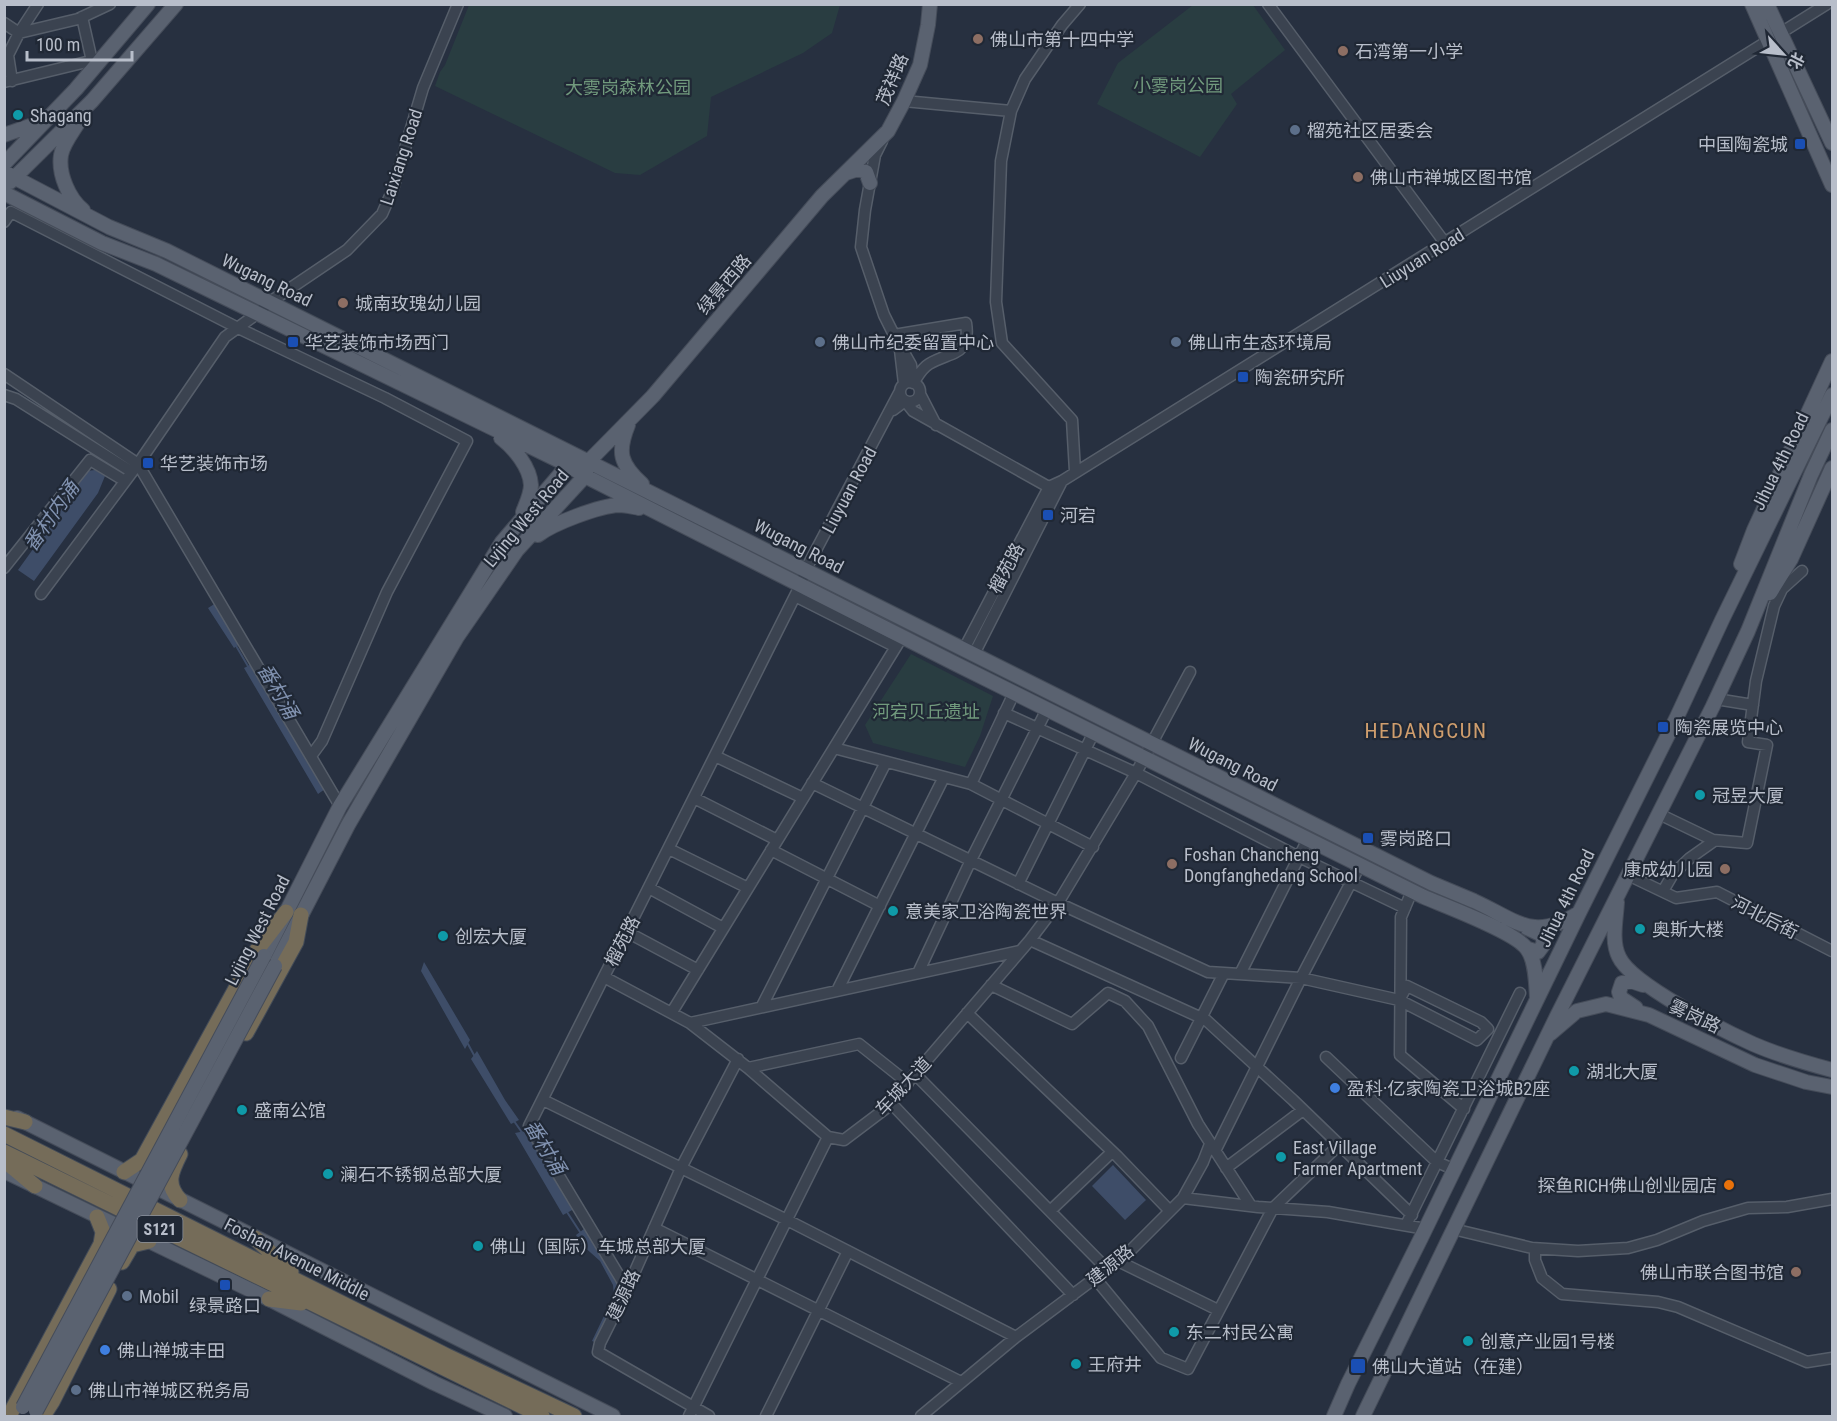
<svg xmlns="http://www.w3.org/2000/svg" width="1837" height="1421" viewBox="0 0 1837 1421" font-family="'Roboto Condensed','Noto Sans SC',sans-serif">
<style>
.green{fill:#293d41}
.water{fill:#3e4d68}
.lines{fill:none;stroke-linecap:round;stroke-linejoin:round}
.stream{stroke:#3e4d68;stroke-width:2}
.minor-casing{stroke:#565e6a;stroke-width:13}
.major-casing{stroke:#454c59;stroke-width:16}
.highway-casing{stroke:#434b57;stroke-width:17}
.minor{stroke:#3b4350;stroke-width:10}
.major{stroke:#5a6270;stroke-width:14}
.highway{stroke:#756c59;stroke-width:15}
.major-bridge-casing{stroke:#454c59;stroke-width:16;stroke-linecap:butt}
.major-bridge{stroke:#5a6270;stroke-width:14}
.education-dot{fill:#8d6e63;stroke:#202835;stroke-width:2}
.culture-dot{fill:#0f9aa8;stroke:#202835;stroke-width:2}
.service-dot{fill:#5c6f8a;stroke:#202835;stroke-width:2}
.transit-dot{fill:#1a4fb4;stroke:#202835;stroke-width:2}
.shop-dot{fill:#3f7fe0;stroke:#202835;stroke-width:2}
.food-dot{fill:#e8710a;stroke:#202835;stroke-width:2}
.labels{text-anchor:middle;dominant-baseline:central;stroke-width:4.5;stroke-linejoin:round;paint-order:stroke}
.shield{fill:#202835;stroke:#8a919d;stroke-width:1.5}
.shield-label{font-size:16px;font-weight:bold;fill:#b8beca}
.poi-label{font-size:18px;fill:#b8beca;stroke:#202835;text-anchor:start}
.street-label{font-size:18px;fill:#b8beca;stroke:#202835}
.park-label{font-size:18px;fill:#719a7d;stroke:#202835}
.water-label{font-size:20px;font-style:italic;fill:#8192b0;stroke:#202835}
.quarter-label{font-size:21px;letter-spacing:1.5px;fill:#d09e6d;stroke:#202835}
</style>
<rect width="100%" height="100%" fill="#273040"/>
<path class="green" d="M469,5V4L840,5L832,33L803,53L711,97L707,136L640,175L615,173L435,86L440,72L445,65Z
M1193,5H1253L1285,50L1231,94L1237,104L1200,157L1097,104L1118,63Z
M911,654L993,696L980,736L965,767L873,743L865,725Z"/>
<path class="water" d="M95,470L105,476L98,493L34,581L18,570L74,492L87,471Z
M216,603L240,644L234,648L208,608Z
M252,664L325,789L318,794L244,668Z
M424,962L470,1040L465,1049L421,971Z
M477,1051L505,1100L519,1120L511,1124L471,1059Z
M525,1131L530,1135L574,1209L563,1215L515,1133Z
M1113,1165L1146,1200L1125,1220L1092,1186Z
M584,1229L608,1264L622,1292L597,1343L592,1341L614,1295L613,1285L600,1261L581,1244L576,1235Z"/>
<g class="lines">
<path class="stream" d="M235,644L249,668
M468,1044L475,1057
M514,1121L523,1134
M567,1212L580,1232"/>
<defs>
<path id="minor" d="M1268,4L1445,243
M82,17L92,61
M4,23L19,33L78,19L110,4
M12,81L8,55L19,33L38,4
M4,82L103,58
M904,101L1011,111
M882,141L875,155L865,210L861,247L884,315L894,335L911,365L913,383
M4,222L11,212L238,328L385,398L467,441L387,592L322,741L311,756
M894,335L966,323C971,356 951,351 929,364C922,368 918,376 913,383
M900,350L904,384
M4,374L138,464L340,806
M900 392a10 10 0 1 1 20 0a10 10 0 1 1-20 0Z
M920,394L936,425
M4,395L16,399L132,472
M893,410L905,401L913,411L1054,490
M1075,471L1072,420L1002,343L996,302L1001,161L1011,111L1025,79L1062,25L1080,4
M4,568L90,460L125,481
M41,594L138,464L225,337L258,313L270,302L347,250L382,214L393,189L423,88L458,4
M795,596L896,647
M964,649L1049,487L1062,481L1827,4
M974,654L1062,481
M1716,699L1753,705
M1004,713L1136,773L1299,857L1405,908
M834,748L971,784L1014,693
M715,756L803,798
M812,783L1058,903L1208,972L1301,978L1399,1000L1477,1040L1488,1029L1481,1022L1407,986L1399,1000
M971,784L1093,847
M694,798L777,840
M1659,814L1713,840L1747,843L1767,745L1748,742L1756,681L1774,606L1782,589L1802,571
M669,849L748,888
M771,850L880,906
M1628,875L1676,898L1717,892L1832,951
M1018,884L1094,732
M649,888L723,928
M1412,891L1401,917L1400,1055L1464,1109
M1663,891L1673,874L1690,858L1714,841
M627,932L698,970
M1030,940L1206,1020L1293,1100L1412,1215
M918,973L971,860L1047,709
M1240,974L1308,839
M604,977L690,1023L748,1068L828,1137
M991,985L1072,1024L1108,993L1125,1001L1148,1026L1198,1124L1251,1206
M838,989L944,777
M762,1006L886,762
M672,1012L902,637
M967,1013L1117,1156L1169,1210
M690,1023L1020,951
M1326,1057L1437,1162L1453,1169
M1181,1058L1224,973
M748,1068L859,1044L908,1083
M915,1074L1107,1269
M543,1100L787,1220L1016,1337
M891,1103L1073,1295
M1215,1151L1301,978L1360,865
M1226,1168L1303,1110
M1183,1198L1258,1207L1328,1212L1426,1229
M1050,1211L1112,1152
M1406,1225L1520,993
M654,1228L961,1382
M1453,1229L1532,1248L1578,1251L1628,1248L1657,1240L1703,1221L1748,1208L1787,1207L1832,1199
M1535,1249V1260L1542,1278L1562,1294L1658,1302L1678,1307L1807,1362L1832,1358
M1118,1261L1218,1310
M1095,1278L1161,1358L1188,1369L1273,1208L1339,1145
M627,1289L529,1126L800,586L806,569L899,393
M689,1416L828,1137L844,1140L885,1109L1030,940L1058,903L1136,773L1190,672
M709,1416L598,1352L600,1343L627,1289L681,1168L738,1059
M766,1416L848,1251
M921,1416L1016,1337L1126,1255L1183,1198L1203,1162L1210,1144"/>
<path id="major" d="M1752,4L1832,185
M1767,4L1832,143
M81,118C75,129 63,143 61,155C58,174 69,199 83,210
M4,135L41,122
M4,164L76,89L148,4
M4,172L109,227L167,251L1431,883C1445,889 1460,895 1474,901C1518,921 1532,942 1579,913
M846,173L858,169L866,172L870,183
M10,182L92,101L176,4
M4,193L102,243L156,264L568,465L585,476L956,664L1424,897C1445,906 1516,932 1527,949C1536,960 1536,984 1537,998
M628,425C617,452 620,464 642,484
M501,438C514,448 530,467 531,485C531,494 526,504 523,512
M538,535C554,523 599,506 619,505C625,505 633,507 639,508
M1741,564L1754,530L1832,361
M1770,593L1791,559L1832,468
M1617,902C1616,920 1611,941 1619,957C1631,984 1724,1031 1753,1044C1778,1055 1806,1063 1832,1070
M1527,928L1542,935L1544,944L1538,952L1528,949
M264,956L340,806L502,542L568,465L575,464
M275,966L348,825L457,637L517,550L585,476L589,461L653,396L822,196L888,131L904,101L920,65L928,25L930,4
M1636,1008L1621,998L1619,992L1622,983L1631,981L1643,985
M1550,1034L1577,1011L1606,1004L1649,1015L1755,1065L1806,1082L1832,1087
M17,1118L613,1416
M4,1171L269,1299L434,1383L505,1416
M1334,1416L1348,1384L1421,1238L1579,913L1676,719L1722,620L1832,395
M1363,1416L1557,1016L1713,706L1748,631L1811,475L1832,430"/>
<path id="highway" d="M246,1033L296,942L301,915
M4,1117L25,1122
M4,1134L447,1356L574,1416
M4,1152L542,1416
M4,1160L35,1186
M124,1172L142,1160L257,950L286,912
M180,1200C165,1184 171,1172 180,1154
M255,1238L291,1272
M122,1262L132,1245L149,1241
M269,1299L301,1303
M9,1416L101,1244L103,1232L97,1217
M43,1416L52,1402L109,1289"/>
</defs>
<use href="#minor" class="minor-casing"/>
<use href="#major" class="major-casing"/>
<use href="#highway" class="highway-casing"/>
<use href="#minor" class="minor"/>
<use href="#major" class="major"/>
<use href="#highway" class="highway"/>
<defs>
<path id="major-bridge" d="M23,1407L264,956
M36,1411L275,966"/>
</defs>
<use href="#major-bridge" class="major-bridge-casing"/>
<use href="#major-bridge" class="major-bridge"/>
</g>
<g class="education-dot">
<circle cx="978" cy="39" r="6"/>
<circle cx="1343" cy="51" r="6"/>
<circle cx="1358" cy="177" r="6"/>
<circle cx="343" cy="303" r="6"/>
<circle cx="1172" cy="864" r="6"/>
<circle cx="1725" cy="869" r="6"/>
<circle cx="1796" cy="1272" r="6"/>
</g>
<g class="culture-dot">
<circle cx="18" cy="115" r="6"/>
<circle cx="1700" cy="795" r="6"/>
<circle cx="893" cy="911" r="6"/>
<circle cx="1640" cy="929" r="6"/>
<circle cx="443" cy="936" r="6"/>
<circle cx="1574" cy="1071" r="6"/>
<circle cx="242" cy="1110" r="6"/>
<circle cx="1281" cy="1157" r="6"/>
<circle cx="328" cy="1174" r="6"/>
<circle cx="478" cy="1246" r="6"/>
<circle cx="1174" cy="1332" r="6"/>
<circle cx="1468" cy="1341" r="6"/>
<circle cx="1076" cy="1364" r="6"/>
</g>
<g class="service-dot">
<circle cx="1295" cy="130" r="6"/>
<circle cx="820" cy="342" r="6"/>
<circle cx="1176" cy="342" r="6"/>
<circle cx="127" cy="1296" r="6"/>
<circle cx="76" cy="1390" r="6"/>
</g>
<g class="transit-dot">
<rect x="1794" y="138" width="12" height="12" rx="3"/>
<rect x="287" y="336" width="12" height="12" rx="3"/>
<rect x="1237" y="371" width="12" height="12" rx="3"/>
<rect x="142" y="457" width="12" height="12" rx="3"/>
<rect x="1042" y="509" width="12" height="12" rx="3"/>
<rect x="1657" y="721" width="12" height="12" rx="3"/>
<rect x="1362" y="832" width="12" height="12" rx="3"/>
<rect x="219" y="1279" width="12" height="12" rx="3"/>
<rect x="1350" y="1358" width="16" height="16" rx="3"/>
</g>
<g class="shop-dot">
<circle cx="1335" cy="1088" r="6"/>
<circle cx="105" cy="1350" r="6"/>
</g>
<circle class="food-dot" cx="1729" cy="1185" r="6"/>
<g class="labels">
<rect class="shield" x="137.5" y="1216" width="45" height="26" rx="4.5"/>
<g class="shield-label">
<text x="160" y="1229">S121</text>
</g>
<g class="poi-label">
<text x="990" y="39">佛山市第十四中学</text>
<text x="1355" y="51">石湾第一小学</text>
<text x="30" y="115">Shagang</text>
<text x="1307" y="130">榴苑社区居委会</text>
<text x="1788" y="144" text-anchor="end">中国陶瓷城</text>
<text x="1370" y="177">佛山市禅城区图书馆</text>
<text x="355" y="303">城南玫瑰幼儿园</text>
<text x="305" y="342">华艺装饰市场西门</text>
<text x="832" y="342">佛山市纪委留置中心</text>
<text x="1188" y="342">佛山市生态环境局</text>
<text x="1255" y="377">陶瓷研究所</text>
<text x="160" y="463">华艺装饰市场</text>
<text x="1060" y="515">河宕</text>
<text x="1675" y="727">陶瓷展览中心</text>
<text x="1712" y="795">冠昱大厦</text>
<text x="1380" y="838">雾岗路口</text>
<text x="1184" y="854">Foshan Chancheng<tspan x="1184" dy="21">Dongfanghedang School</tspan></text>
<text x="1713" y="869" text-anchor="end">康成幼儿园</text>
<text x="905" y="911">意美家卫浴陶瓷世界</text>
<text x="1652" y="929">奥斯大楼</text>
<text x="455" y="936">创宏大厦</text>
<text x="1586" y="1071">湖北大厦</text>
<text x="1347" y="1088">盈科·亿家陶瓷卫浴城B2座</text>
<text x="254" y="1110">盛南公馆</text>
<text x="1293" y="1147">East Village<tspan x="1293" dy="21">Farmer Apartment</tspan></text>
<text x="340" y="1174">澜石不锈钢总部大厦</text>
<text x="1717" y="1185" text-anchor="end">探鱼RICH佛山创业园店</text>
<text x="490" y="1246">佛山（国际）车城总部大厦</text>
<text x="1784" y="1272" text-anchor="end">佛山市联合图书馆</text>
<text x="139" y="1296">Mobil</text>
<text x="225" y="1305" text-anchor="middle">绿景路口</text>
<text x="1186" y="1332">东二村民公寓</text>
<text x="1480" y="1341">创意产业园1号楼</text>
<text x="117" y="1350">佛山禅城丰田</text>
<text x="1088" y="1364">王府井</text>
<text x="1372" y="1366">佛山大道站（在建）</text>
<text x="88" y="1390">佛山市禅城区税务局</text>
</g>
<g class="street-label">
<text transform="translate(892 79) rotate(-67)">茂祥路</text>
<text transform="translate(401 157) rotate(-72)">Laixiang Road</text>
<text transform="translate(1422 258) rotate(-32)">Liuyuan Road</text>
<text transform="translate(267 280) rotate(26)">Wugang Road</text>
<text transform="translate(724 284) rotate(-50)">绿景西路</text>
<text transform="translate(1780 461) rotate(-64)">Jihua 4th Road</text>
<text transform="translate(849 490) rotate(-62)">Liuyuan Road</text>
<text transform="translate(526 518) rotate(-50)">Lvjing West Road</text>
<text transform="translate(799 546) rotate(27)">Wugang Road</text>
<text transform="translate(1006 568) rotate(-62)">榴苑路</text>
<text transform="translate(1233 764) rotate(27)">Wugang Road</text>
<text transform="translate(1566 898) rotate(-64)">Jihua 4th Road</text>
<text transform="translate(1765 917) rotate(27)">河北后街</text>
<text transform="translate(257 930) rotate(-63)">Lvjing West Road</text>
<text transform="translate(622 941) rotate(-63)">榴苑路</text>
<text transform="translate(1695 1016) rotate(25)">雾岗路</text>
<text transform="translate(903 1086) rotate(-47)">车城大道</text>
<text transform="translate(297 1259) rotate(27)">Foshan Avenue Middle</text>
<text transform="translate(1110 1265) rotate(-39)">建源路</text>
<text transform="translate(623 1295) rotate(-65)">建源路</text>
</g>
<g class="park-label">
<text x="1178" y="85">小雾岗公园</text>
<text x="628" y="87">大雾岗森林公园</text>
<text x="926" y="711">河宕贝丘遗址</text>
</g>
<g class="water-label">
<text transform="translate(51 516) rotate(-55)">番村内涌</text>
<text transform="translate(278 691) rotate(60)">番村涌</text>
<text transform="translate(545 1147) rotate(59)">番村涌</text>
</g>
<g class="quarter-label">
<text x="1426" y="731">HEDANGCUN</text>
</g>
</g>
<rect width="1837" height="1421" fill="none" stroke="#b8beca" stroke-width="12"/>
<g transform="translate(1783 54) rotate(117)" stroke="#202835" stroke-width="4.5" paint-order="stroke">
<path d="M0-4.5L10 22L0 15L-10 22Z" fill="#b8beca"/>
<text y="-9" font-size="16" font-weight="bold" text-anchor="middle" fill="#b8beca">北</text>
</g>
<path d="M27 51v9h105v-9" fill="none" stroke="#b8beca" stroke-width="3"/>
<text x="36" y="51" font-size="18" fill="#b8beca" stroke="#202835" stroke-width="4.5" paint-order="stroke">100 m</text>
</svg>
